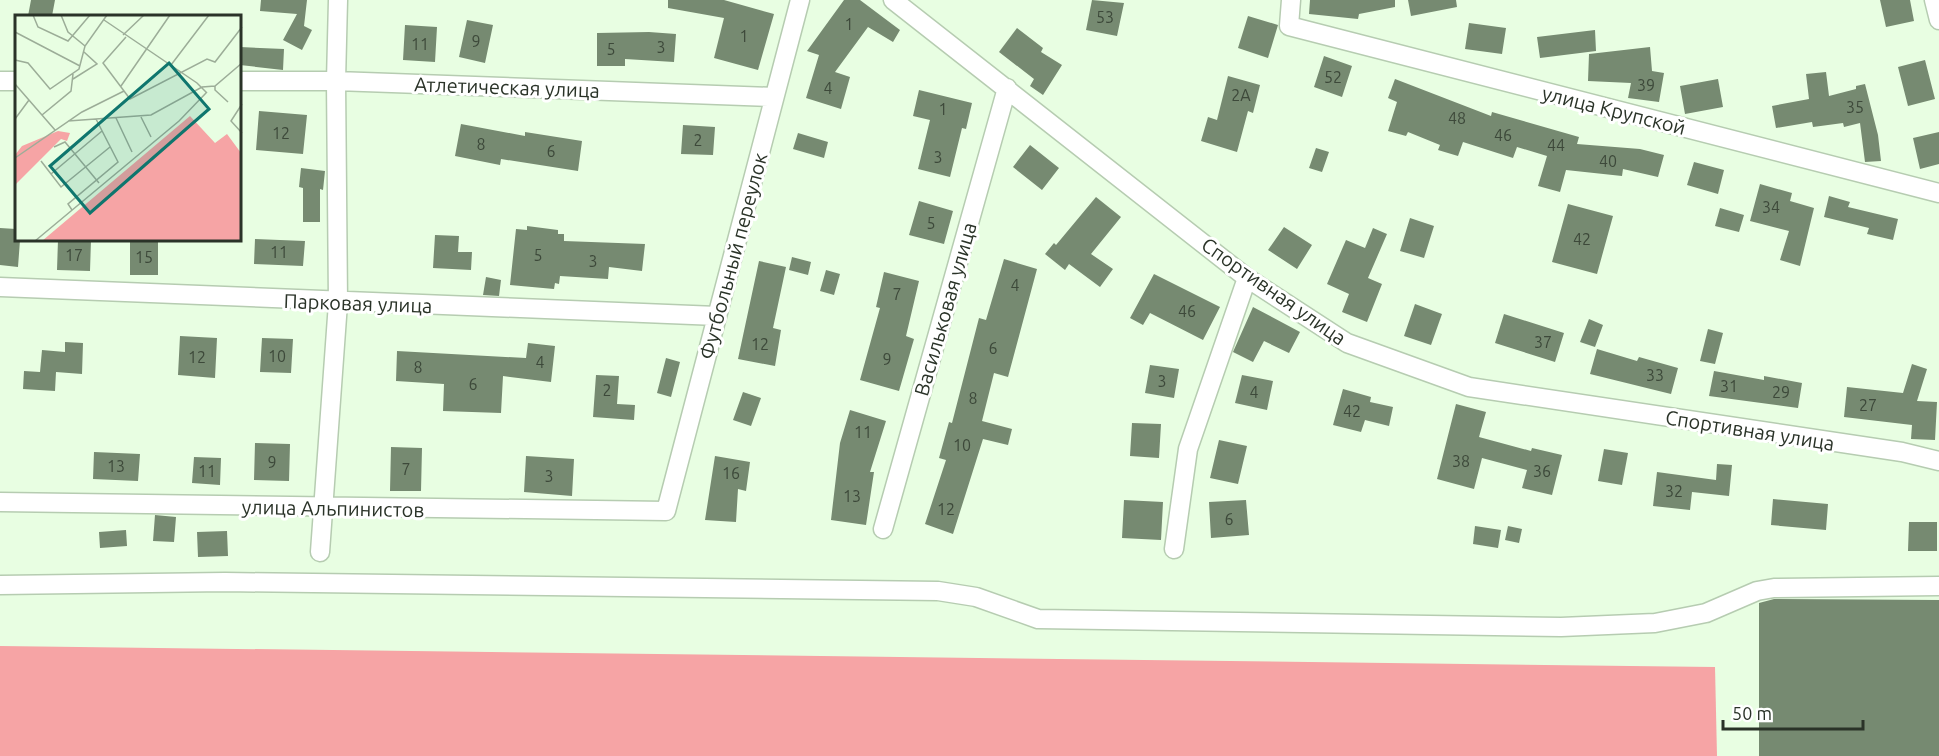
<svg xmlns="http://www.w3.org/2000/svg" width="1939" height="756" viewBox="0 0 1939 756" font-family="Ubuntu,sans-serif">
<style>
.forest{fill:#f6a4a5}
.building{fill:#768a71}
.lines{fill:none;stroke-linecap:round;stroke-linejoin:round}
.minor-casing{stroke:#b6ccb1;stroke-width:21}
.minor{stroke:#fff;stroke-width:18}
.labels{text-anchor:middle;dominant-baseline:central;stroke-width:6;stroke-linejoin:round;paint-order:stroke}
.number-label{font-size:16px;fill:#3d493a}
.street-label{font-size:20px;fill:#2a3328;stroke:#fff}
.inset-road{fill:none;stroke:#9cad98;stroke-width:1.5}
.view{fill:#0f766e;fill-opacity:0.15;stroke:#0f766e;stroke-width:3}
.inset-edge{fill:none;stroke:#2a3328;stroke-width:3}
</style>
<rect width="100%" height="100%" fill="#e8fee2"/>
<path class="forest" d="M0,646L1715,667L1717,756H0Z"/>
<path class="building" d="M31,0H55L52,16H28Z
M261,0H307L304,26L312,30L302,50L283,40L297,14L260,11Z
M668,0H724L774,14L758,70L714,58L724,18L668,8Z
M844,0H860L900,30L893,42L868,27L835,72L850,77L841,109L806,98L819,55L807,51Z
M1092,0L1124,3L1117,36L1086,30Z
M1310,0H1395V7L1359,14L1358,19L1309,14Z
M1408,0H1456L1457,7L1411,16Z
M1880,0H1910L1914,21L1886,27Z
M1248,16L1278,25L1268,58L1238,48Z
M467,20L493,25L485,63L459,57Z
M1469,23L1506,28L1502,54L1465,49Z
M405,25L437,27L435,62L403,60Z
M1017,28L1043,48L1041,52L1062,65L1043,95L1030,86L1034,79L999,52Z
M1595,30L1596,51L1540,58L1537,37Z
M649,32L676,34L674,62L625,59V66H597V33Z
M240,47L284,49L283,70L240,65Z
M1650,47L1652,71L1664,73L1659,102L1628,98L1631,83L1588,81L1589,54Z
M1324,56L1352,66L1342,97L1314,87Z
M1925,60L1935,99L1908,106L1898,67Z
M1826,72L1829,96L1856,89V86L1865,84L1878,135L1881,161L1865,162L1860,123L1844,127L1843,123L1813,127L1812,122L1776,128L1772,106L1809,99L1806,74Z
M1228,76L1260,85L1253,113L1248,111L1237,152L1201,141L1208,117L1217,120Z
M1395,79L1491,116L1492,112L1579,137L1577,144L1640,149L1664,155L1658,177L1623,169L1622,176L1566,170L1560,192L1538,186L1547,156L1517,147L1513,158L1463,142L1458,156L1438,150L1440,145L1408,132L1406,136L1388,131L1397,102L1388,98Z
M1718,79L1723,107L1685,114L1680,86Z
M919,90L972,103L966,129L962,128L950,177L918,169L930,120L913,116Z
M259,111L307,115L303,154L256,150Z
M461,124L525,136V132L582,141L578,171L501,159L500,165L455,156Z
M683,125L715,127L713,155L681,154Z
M1939,132V164L1920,169L1913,138Z
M798,133L828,142L824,158L793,149Z
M1030,145L1059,168L1042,190L1013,167Z
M1316,148L1329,152L1322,172L1309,168Z
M1694,162L1724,170L1718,194L1687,185Z
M301,168L325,171L323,190L320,189V222H303V188L299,187Z
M1760,184L1792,193L1790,201L1814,208L1800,266L1780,260L1789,231L1750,221Z
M1829,196L1850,202L1848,207L1898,219L1893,240L1867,234L1869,228L1824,217Z
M1096,197L1121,217L1091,254L1113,269L1100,287L1069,264L1065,270L1045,254L1054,243L1056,245Z
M919,201L953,211L944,244L909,235Z
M1568,204L1613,216L1597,274L1552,262Z
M1720,208L1744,215L1739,232L1715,226Z
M1410,218L1434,226L1424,258L1400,251Z
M527,226L558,230V234H564V241L645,244L642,271L609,267L608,279L560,276L559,284L555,283L554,289L510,285L516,229L527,230Z
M1284,227L1312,245L1297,269L1268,250Z
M0,228L16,229V240H20L18,267L0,265Z
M1373,228L1387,234L1368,278L1382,284L1367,322L1342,312L1349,294L1327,284L1346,240L1365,248Z
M435,235L459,236L458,252H472L471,270L433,268Z
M255,239L305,241L303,266L254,264Z
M58,240H91L90,271L57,270Z
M130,240H158V275H130Z
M792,257L811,262L808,275L789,270Z
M1004,259L1037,269L1008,377L994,373L982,421L1012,429L1008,445L983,439L953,534L925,524L946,460L939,458L949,422L952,423L979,318L986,320Z
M759,261L786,267L773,328L781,330L775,366L738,359Z
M826,270L840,274L834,295L820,291Z
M884,272L919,281L906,336L914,339L899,391L860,380L880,308L876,307Z
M1154,274L1220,307L1203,340L1150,313L1143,325L1130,318Z
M486,277L501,280L499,296L483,295Z
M1415,304L1442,314L1431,345L1404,336Z
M1253,307L1300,332L1289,353L1264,341L1253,362L1233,352Z
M1504,314L1564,333L1555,362L1495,343Z
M1589,319L1603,325L1595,347L1580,342Z
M1708,329L1723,333L1715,364L1700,361Z
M180,336L217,338L215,378L178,375Z
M262,338L293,339L291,373L260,372Z
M65,342L83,343L82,374L56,372L55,391L23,389L24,371L40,372L42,350L65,352Z
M528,343L555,346L551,382L503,376L501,413L443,411L444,384L396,381L397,351L526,358Z
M1597,349L1637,361L1639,357L1678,368L1671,394L1590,374Z
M666,358L680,362L671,397L657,393Z
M1912,364L1927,369L1917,401L1937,402L1935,440L1911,439L1912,425L1844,417L1847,387L1903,393Z
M1150,365L1179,369L1174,398L1145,393Z
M1714,371L1764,380V376L1802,383L1798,408L1709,396Z
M596,375L619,376L617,404L635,405L634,420L593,417Z
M1242,375L1273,381L1267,410L1235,403Z
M1343,389L1371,397L1370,402L1393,407L1389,426L1365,420L1361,432L1333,425Z
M743,392L761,398L751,426L733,420Z
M1456,404L1486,412L1479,437L1531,451L1532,448L1562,455L1552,495L1522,488L1527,470L1482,458L1474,489L1437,479Z
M850,410L886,421L870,472H874L866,525L831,520L840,443Z
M1132,423L1161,424L1159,458L1130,456Z
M1219,440L1247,446L1238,484L1210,478Z
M255,443L290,444L289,481L254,480Z
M391,447L422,448L421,491H390Z
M1604,449L1628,453L1622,485L1598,481Z
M94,452L140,454L138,481L93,479Z
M526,456L574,459L572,496L524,492Z
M715,456L750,462L746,491L738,489L736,522L705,520Z
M194,457L221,458L220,485L192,483Z
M1717,464L1732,465L1729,496L1692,492L1690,510L1653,506L1657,472L1716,480Z
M1773,499L1828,504L1826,530L1771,525Z
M1124,500L1163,502L1161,540L1122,538Z
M1246,500L1249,535L1211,538L1209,502Z
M155,515L176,517L174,542L153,541Z
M1909,522H1937V551H1908Z
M1475,526L1501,530L1498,548L1473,544Z
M1508,526L1522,529L1519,543L1505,540Z
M126,530L127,546L100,548L99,532Z
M227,531L228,556L198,557L197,532Z
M1774,599L1939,600V756H1759V603Z"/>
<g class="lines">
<defs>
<path id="minor" d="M893,0L1247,278L1347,343L1469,387L1902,452L1939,461
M1291,0L1289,26L1939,193
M1934,0L1939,20
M0,81H16
M240,81H336L774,97
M0,287L717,316
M0,502L666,511L800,0
M883,529L1007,88
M1174,549L1188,449L1247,278
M320,552L338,303L336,81L338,0
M0,585L225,582L938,591L976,597L1038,619L1561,627L1655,623L1706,613L1757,591L1774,588L1939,586"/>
</defs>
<use href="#minor" class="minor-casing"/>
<use href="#minor" class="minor"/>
</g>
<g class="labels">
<g class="number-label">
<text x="1105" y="17">53</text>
<text x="849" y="24">1</text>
<text x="744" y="36">1</text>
<text x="476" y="41">9</text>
<text x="420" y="44">11</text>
<text x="661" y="47">3</text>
<text x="611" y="49">5</text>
<text x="1333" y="77">52</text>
<text x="1646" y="85">39</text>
<text x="828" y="88">4</text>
<text x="1241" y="95">2А</text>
<text x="1855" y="107">35</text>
<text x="943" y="109">1</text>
<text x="1457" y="118">48</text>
<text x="281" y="133">12</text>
<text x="1503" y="135">46</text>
<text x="698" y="140">2</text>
<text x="481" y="144">8</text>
<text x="1556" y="145">44</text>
<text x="551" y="151">6</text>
<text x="938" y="157">3</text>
<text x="1608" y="161">40</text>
<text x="1771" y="207">34</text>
<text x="931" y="223">5</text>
<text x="1582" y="239">42</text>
<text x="279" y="252">11</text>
<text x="74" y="255">17</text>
<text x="538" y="255">5</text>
<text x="144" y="257">15</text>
<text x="593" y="261">3</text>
<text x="1015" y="285">4</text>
<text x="897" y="294">7</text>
<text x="1187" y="311">46</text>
<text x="1543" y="342">37</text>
<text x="760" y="344">12</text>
<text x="993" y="348">6</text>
<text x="277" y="356">10</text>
<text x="197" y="357">12</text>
<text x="887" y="359">9</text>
<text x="540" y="362">4</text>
<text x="418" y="367">8</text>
<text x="1655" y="375">33</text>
<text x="1162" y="381">3</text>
<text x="473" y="384">6</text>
<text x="1729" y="386">31</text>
<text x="607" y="390">2</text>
<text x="1254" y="392">4</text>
<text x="1781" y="392">29</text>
<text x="973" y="398">8</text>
<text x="1868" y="405">27</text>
<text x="1352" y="411">42</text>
<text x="863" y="432">11</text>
<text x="962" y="445">10</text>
<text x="1461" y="461">38</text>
<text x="272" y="462">9</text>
<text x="116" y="466">13</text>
<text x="406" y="469">7</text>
<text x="207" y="471">11</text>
<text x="1542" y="471">36</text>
<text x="731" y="473">16</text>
<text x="549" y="476">3</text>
<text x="1674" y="491">32</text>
<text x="852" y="496">13</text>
<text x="946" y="509">12</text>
<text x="1229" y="519">6</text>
</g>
<g class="street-label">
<text transform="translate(507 87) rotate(2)">Атлетическая улица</text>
<text transform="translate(1614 110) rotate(14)">улица Крупской</text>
<text transform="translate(733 256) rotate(-75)">Футбольный переулок</text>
<text transform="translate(1274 291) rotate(35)">Спортивная улица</text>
<text transform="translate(358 303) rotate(2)">Парковая улица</text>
<text transform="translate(945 309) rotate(-74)">Васильковая улица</text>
<text transform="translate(1750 430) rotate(9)">Спортивная улица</text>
<text transform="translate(333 508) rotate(1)">улица Альпинистов</text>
</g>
</g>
<g transform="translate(15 15)">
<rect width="226" height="226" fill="#e8fee2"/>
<path d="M175,101L200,128L212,119L226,138V226H27ZM43,116L55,118L52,126L46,124L0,170V140L7,131Z" fill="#f6a4a5"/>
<path class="inset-road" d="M18,0L23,12L53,26L75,0M46,0L53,17L70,31M89,5L182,68L192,78M0,17L65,51M108,20L129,0M111,22L88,48L115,84L192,44L200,47L227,12M0,45L13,48L35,74L64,54L70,31L92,0M156,50L194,0M58,64L82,49L69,37M0,69L40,115M106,71L155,0M200,71V75L213,87M227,89L216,106L227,118M27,100L56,76L58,59M126,102L136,122M101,103L117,137M0,104L14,85M53,106L136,100L187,72L200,71L227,48M39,132L50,127L84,168M0,143L67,97L109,76M26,146L46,172L95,132M36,159L87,116M57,195L53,189L103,147L81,104M20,226L164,106L191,78"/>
<path class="view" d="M154,48L194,94L75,198L35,151Z"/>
<rect width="226" height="226" class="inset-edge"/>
</g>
<path d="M1723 720v9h140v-9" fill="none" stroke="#2a3328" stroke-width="3"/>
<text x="1732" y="720" font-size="18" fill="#2a3328" stroke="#ffffff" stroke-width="4.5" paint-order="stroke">50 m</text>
</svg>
